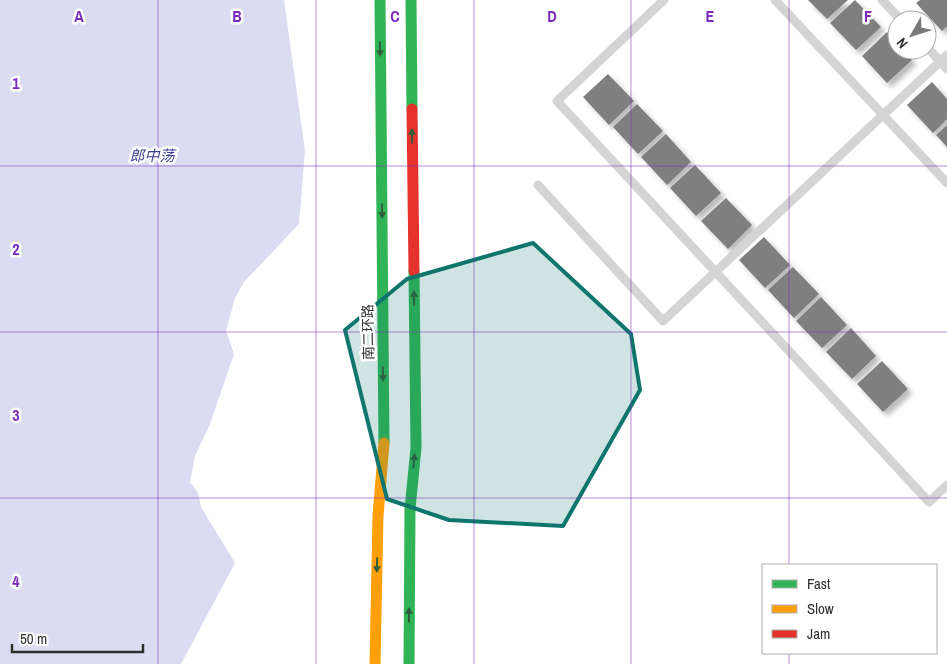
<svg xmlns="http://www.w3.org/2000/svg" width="947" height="664" viewBox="0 0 947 664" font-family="'Archivo Narrow','Noto Sans SC',sans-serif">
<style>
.water{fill:#dbdbf2}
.building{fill:#7f7f7f;filter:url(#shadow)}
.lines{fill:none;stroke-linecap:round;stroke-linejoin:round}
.lane{stroke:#d4d4d4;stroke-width:9}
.fast{stroke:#30b455;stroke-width:11}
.slow{stroke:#ff9f0a;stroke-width:11}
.jam{stroke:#e5322d;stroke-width:11}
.oneway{fill:#305e3d}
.marked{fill:#0f766e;fill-opacity:0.2;stroke:#0f766e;stroke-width:4;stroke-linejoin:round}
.grid{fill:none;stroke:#7b2cbf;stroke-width:1;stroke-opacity:0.55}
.labels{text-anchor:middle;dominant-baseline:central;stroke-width:5;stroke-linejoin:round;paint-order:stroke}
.street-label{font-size:14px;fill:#303030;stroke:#fff}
.water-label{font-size:15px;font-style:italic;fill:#3d4293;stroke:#fff}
.grid-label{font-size:16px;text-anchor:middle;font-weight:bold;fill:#7b2cbf;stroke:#fff;stroke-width:5;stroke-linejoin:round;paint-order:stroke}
</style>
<defs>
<filter id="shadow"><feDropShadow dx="4.5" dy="4.5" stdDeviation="2.5" flood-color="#0004"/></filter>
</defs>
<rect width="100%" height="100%" fill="#fff"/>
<path class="water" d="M0,0H284L305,151L299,224L244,282L235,298L226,331L234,354L210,424L195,456L190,482L198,493L201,507L235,563L181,664H0Z"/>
<path class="building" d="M808,0H848L827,19Z
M855,0L881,27L856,50L830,23Z
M920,0H947V26L942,31L916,3Z
M887,32L897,43V50H903L912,60L887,83L862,56Z
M608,74L634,101L609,125L583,97Z
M932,82L947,99V119L933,133L907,105Z
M637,104L663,131L638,154L613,127Z
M947,125V147L936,135Z
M666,134L691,162L667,185L641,157Z
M695,165L721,193L696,216L670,188Z
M726,198L752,225L728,249L701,221Z
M764,237L790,265L765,288L739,260Z
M793,267L819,294L794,318L768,290Z
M821,297L847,325L822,348L796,321Z
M851,328L876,356L852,379L826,352Z
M882,361L908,389L883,412L857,384Z"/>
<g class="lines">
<path class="lane" d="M664,0L557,101L929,502L947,485
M775,0L947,183
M882,0L901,20
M927,47L947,69
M538,185L663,321L947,55"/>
<path class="fast" d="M380,0L384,443
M411,0L412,109
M409,664L410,509L416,448L414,271"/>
<path class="slow" d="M375,664L378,516L384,443"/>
<path class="jam" d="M412,109L414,271"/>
</g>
<defs><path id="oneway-solid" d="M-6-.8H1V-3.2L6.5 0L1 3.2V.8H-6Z" transform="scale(1.25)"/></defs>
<g class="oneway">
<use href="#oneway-solid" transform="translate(380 49) rotate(89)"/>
<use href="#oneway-solid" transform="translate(412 136) rotate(-91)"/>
<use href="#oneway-solid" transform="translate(382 211) rotate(89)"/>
<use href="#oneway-solid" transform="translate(414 298) rotate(-91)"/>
<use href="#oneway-solid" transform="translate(383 374) rotate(89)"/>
<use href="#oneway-solid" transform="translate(414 461) rotate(-85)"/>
<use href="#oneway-solid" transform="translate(377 565) rotate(91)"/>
<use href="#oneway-solid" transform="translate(409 615) rotate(-90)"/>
</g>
<path class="marked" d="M533,243L631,334L640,390L563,526L449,520L387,499L345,330L407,279Z"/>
<path class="grid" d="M158,0V664M316,0V664M474,0V664M631,0V664M789,0V565M0,166H947M0,332H947M0,498H947M789,653V664"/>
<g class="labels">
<g class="street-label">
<text transform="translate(368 332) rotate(-91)">南二环路</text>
</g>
<g class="water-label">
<text x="152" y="155">郎中荡</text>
</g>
</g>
<g class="grid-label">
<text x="79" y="22">A</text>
<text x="237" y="22">B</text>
<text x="395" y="22">C</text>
<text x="552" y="22">D</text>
<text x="710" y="22">E</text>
<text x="868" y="22">F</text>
<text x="16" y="89">1</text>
<text x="16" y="255">2</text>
<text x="16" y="421">3</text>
<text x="16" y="587">4</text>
</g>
<rect x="762" y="564" width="175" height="90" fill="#ffffff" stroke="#acacac"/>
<rect x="772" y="580" width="25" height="8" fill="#30b455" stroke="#acacac"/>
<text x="807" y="589" font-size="15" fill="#303030">Fast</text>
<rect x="772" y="605" width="25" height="8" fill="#ff9f0a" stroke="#acacac"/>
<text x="807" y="614" font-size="15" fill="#303030">Slow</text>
<rect x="772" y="630" width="25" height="8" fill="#e5322d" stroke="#acacac"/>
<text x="807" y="639" font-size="15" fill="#303030">Jam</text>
<g transform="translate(912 35) rotate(231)"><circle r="24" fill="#ffffff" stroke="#acacac"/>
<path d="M0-4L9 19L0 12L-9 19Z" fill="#787878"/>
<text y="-8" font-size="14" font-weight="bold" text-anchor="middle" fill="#303030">N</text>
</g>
<path d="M12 644v8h131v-8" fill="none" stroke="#303030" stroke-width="2.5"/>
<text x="20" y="644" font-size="15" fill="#303030" stroke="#ffffff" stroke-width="4" paint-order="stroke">50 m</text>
</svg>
